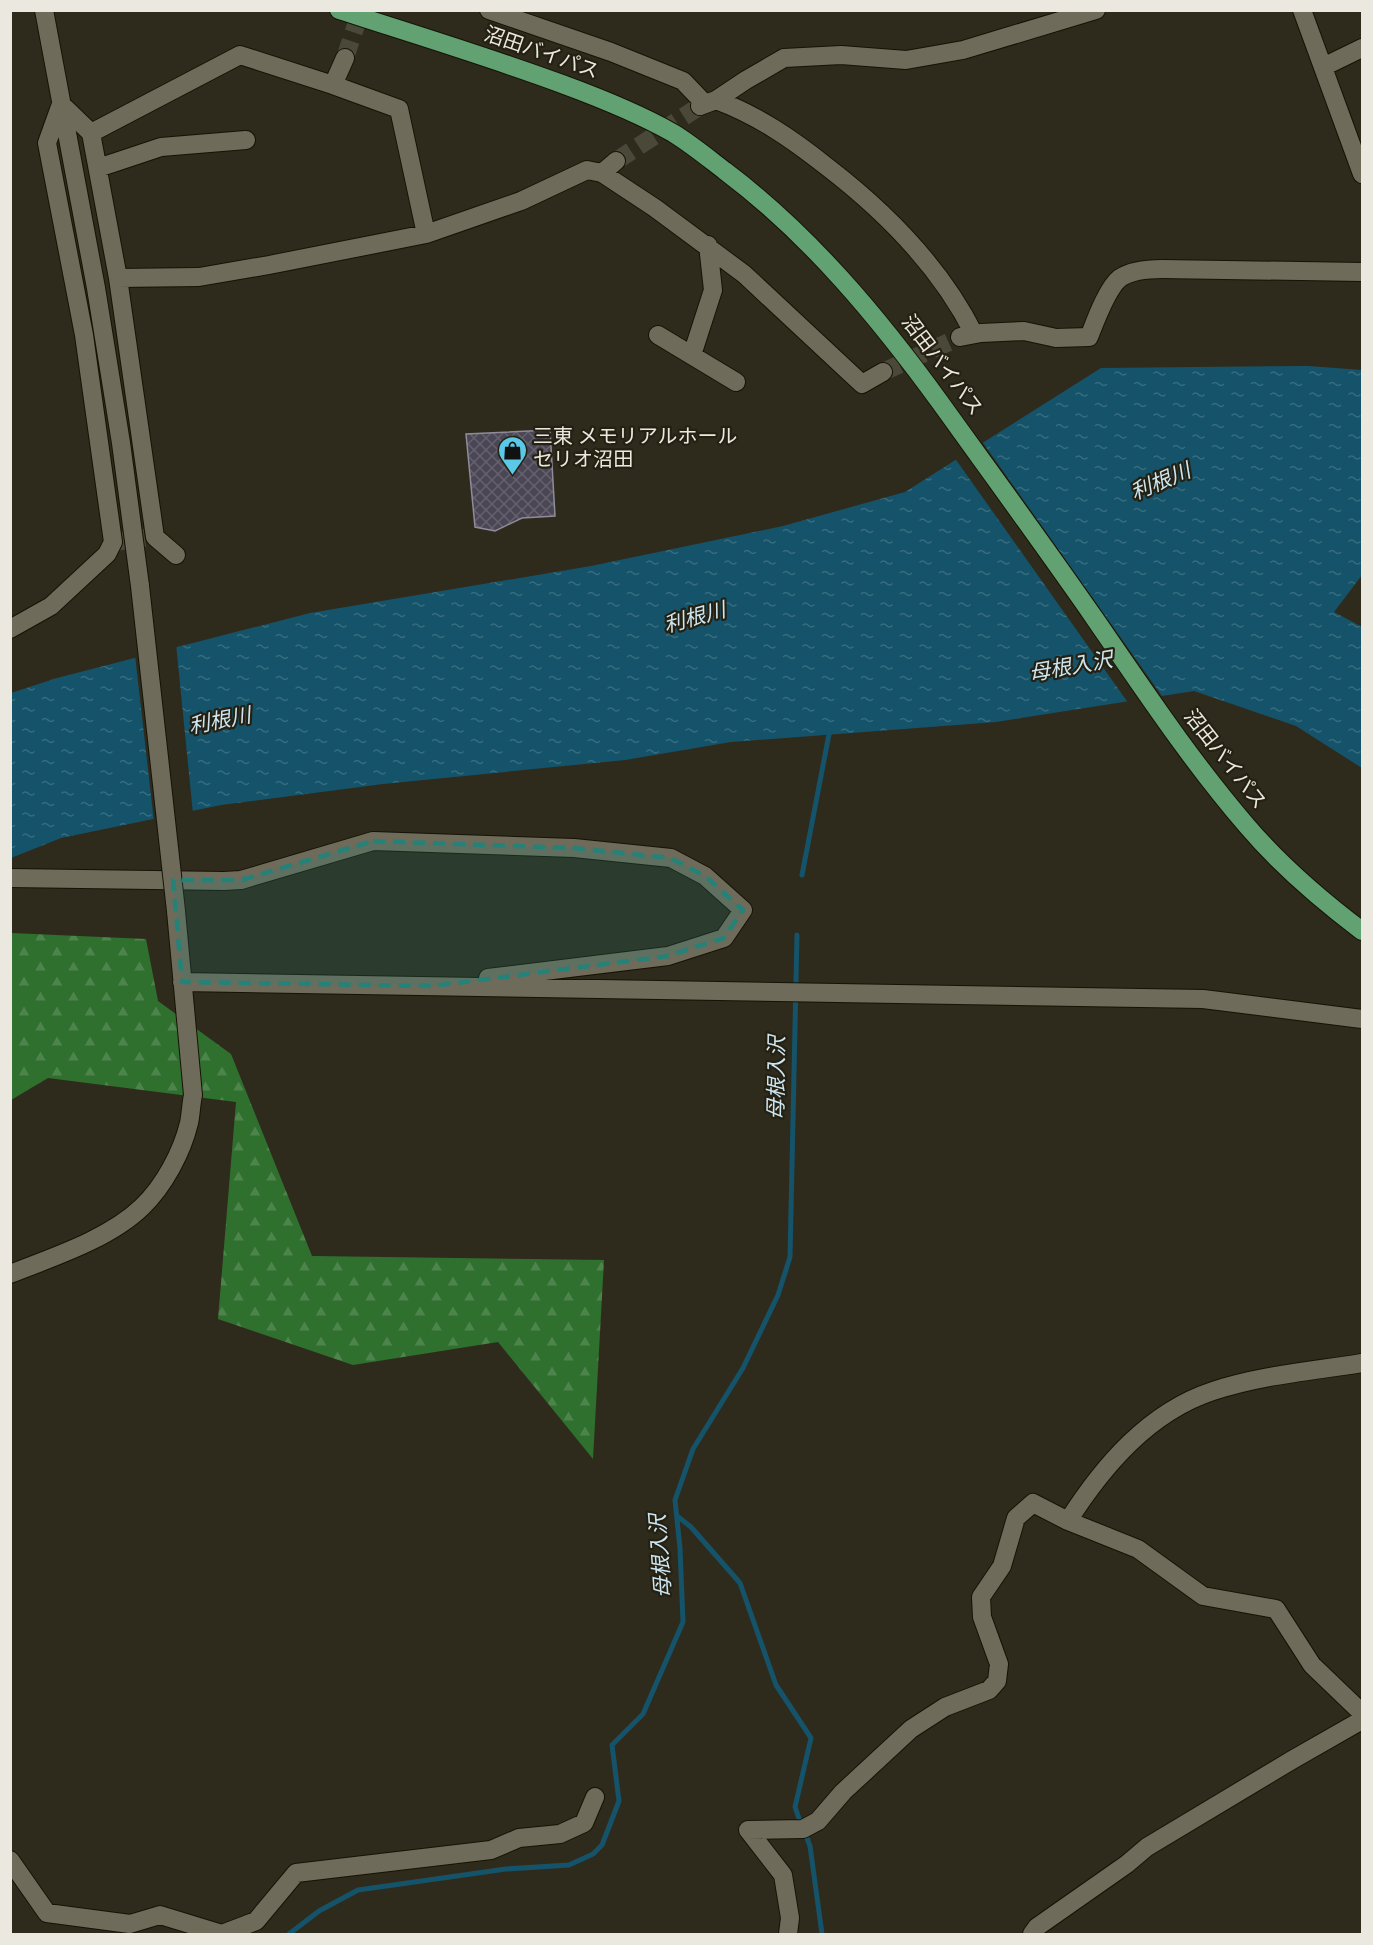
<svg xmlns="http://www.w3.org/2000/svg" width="1373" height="1945" viewBox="0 0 1373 1945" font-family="Overpass,'Noto Sans JP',sans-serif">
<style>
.forest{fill:url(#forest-firs)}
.water{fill:url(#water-ripples)}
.pier{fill:#2e2b1c}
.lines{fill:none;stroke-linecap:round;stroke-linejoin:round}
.stream{stroke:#15536a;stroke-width:5}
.building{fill:url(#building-cross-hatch);stroke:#8f8b9c;stroke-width:1.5}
.minor-tunnel{stroke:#4a4839;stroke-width:18;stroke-dasharray:18 9;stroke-linecap:butt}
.minor-casing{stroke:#161306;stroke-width:20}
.highway-casing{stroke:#161306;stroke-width:20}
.minor{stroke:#6e6b5a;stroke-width:18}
.highway{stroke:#62a272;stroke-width:18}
.minor-bridge-casing{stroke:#161306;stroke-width:20;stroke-linecap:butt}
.minor-bridge{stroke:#6e6b5a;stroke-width:18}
.marked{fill:#258279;fill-opacity:0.2;stroke:#258279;stroke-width:4.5;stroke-dasharray:12 8;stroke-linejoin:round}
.labels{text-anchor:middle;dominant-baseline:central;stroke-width:4.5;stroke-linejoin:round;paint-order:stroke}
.street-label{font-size:20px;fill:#ebe9df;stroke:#242113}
.poi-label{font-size:20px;fill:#ebe9df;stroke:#242113;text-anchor:start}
.water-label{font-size:21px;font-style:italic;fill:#cee6f1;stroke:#242113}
</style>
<defs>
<pattern id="forest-firs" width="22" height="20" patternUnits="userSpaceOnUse" patternTransform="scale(1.5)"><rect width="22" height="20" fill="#2f702e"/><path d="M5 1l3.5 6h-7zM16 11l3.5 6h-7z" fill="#4d844c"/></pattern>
<pattern id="water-ripples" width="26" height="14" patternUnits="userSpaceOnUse" patternTransform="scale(1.5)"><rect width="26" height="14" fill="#15536a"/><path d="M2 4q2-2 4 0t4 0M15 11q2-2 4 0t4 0" fill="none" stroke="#376c7f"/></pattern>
<pattern id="building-cross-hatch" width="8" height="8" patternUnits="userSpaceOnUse" patternTransform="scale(1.5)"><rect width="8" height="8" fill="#4b4655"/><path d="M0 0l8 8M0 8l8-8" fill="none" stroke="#65616d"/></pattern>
</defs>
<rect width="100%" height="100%" fill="#2e2b1c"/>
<path class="forest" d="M11,933L146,939L158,1001L231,1054L312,1256L604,1260L593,1459L498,1342L353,1365L218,1319L236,1102L48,1078L11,1100Z"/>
<path class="water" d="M1308,366L1362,370V575L1334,612L1362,627V768L1296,726L1194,691L996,722L731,742L625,760L383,784L221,805L61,838L11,858V693L57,678L310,613L591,566L783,526L905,492L1101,368Z"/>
<path class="pier" d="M981,440L1164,699L1129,704L954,457Z
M176,644L193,814L154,822L135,655Z"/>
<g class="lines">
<path class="stream" d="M802,875L830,729
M677,1516L691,1527L740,1583L776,1685L811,1738L795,1807L801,1824
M805,1833L810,1846L822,1934
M289,1934L319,1911L358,1890L506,1869L569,1865L593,1854L602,1845L619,1801L612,1745L643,1714L683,1622L680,1548L675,1500L693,1449L743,1368L778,1295L790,1257L797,935"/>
</g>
<path class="building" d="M550,430L555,516L522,518L495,531L475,527L466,434Z"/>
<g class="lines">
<path class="minor-tunnel" d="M345,58L361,10
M616,161L700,106
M883,372L960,337
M114,542L145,538"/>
<defs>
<path id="minor" d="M44,10L96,288L121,443L140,586
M489,10L611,52L683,81L705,104
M1302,10L1362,174
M1323,67L1362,48
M333,85L345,58
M716,100C757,115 792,139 826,166C886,212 940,266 974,334
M700,106L716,100L746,80L784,58L841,55L906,60L963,50L1096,10
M91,133L240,55L333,85L399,109L426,234
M98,168L161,147L246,140
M602,173L655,208L744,274L862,384L883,372
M118,278L155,537L176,555
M658,335L736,382
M960,337L981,333L1024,331L1056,338L1089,337C1095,322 1107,288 1120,278C1132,270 1148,269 1162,269L1362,272
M692,355L713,290L708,245
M10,629L51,606L107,554L113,542L84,335L47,143L61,104L91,133L118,278L199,277L269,265L426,234L521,201L587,170L602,173L616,161
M10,878L224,881L241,880L373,841L574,848L671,858L705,876L743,910L724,938L668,956L488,978
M182,982L1203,999L1362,1019
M10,1274C53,1257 109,1239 142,1207C164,1186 182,1152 189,1123C191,1114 191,1104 193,1095L176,911
M1068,1521C1103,1466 1149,1412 1213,1391C1261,1375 1313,1371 1362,1363
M748,1830L803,1829L818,1821L843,1792L911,1729L945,1707L989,1690L997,1681L999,1664L982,1617L981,1597L1002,1566L1016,1518L1033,1503L1068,1521L1138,1549L1203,1596L1276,1609L1312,1665L1362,1713
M748,1830L783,1875L790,1918L788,1934
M10,1860L47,1913L130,1924L160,1915L222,1934L256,1921L296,1873L491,1850L519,1838L560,1834L584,1823L595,1797
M1032,1934L1037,1927L1127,1864L1147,1847L1292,1760L1362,1720"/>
<path id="highway" d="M339,10C413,34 489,57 562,84C600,98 638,113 673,133C691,144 708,158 725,171C810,235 879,318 942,405C993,476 1045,547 1095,619C1144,690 1191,761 1247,826C1281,866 1321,900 1362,931"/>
</defs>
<use href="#minor" class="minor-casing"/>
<use href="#highway" class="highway-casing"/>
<use href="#minor" class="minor"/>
<use href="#highway" class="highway"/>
<defs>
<path id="minor-bridge" d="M140,586L176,911"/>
</defs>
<use href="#minor-bridge" class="minor-bridge-casing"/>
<use href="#minor-bridge" class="minor-bridge"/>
</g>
<path class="marked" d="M373,841L574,848L671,858L705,876L743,910L724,938L668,956L433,986L182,982L173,880H241Z"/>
<defs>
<symbol id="shop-pin" viewBox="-11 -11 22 30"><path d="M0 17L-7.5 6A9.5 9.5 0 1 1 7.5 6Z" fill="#5bc8e7" stroke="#242113"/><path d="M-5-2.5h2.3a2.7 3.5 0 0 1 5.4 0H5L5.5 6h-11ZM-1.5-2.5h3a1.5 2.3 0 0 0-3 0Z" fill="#111"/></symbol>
</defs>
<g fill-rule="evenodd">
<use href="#shop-pin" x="496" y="434" width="33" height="45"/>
</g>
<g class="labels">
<g class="street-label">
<text transform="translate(541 54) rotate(19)">沼田バイパス</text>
<text transform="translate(941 366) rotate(53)">沼田バイパス</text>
<text transform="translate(1224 760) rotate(52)">沼田バイパス</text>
</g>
<g class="poi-label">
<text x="533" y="438">三東 メモリアルホール<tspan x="533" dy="23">セリオ沼田</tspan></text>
</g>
<g class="water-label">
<text transform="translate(1161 483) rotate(-23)">利根川</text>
<text transform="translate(695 619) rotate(-15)">利根川</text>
<text transform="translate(1071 668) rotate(-10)">母根入沢</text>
<text transform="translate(220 722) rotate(-11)">利根川</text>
<text transform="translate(778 1078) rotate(-89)">母根入沢</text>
<text transform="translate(662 1556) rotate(-94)">母根入沢</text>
</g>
</g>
<rect width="1373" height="1945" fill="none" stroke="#ebe9df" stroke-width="24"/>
</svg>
